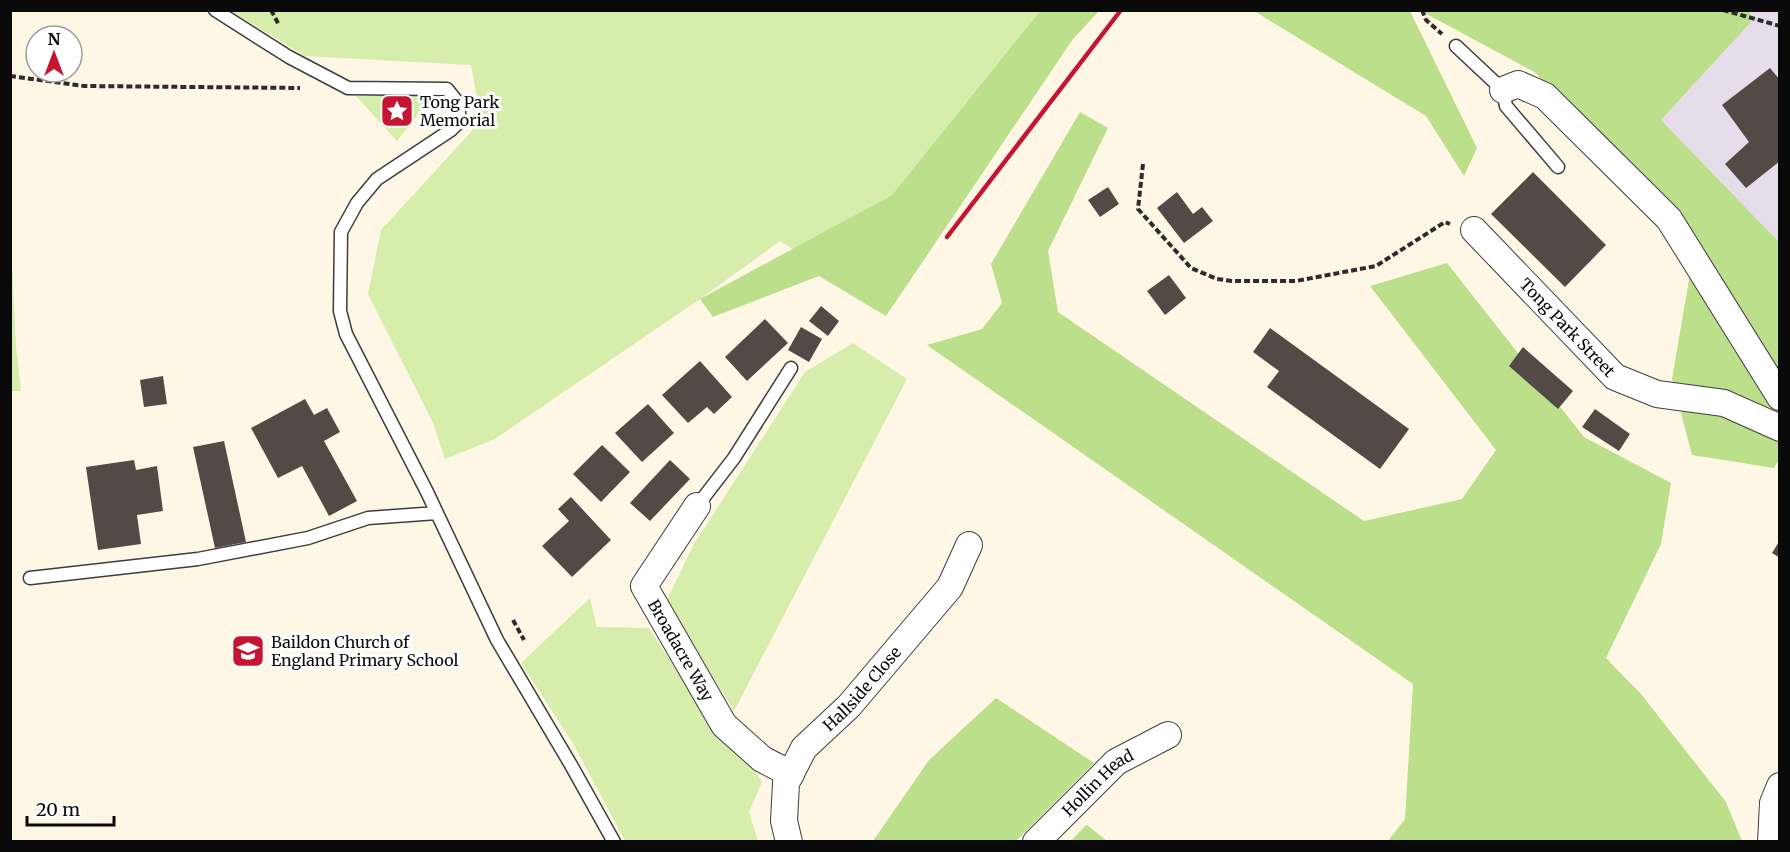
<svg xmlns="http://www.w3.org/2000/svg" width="1790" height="852" viewBox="0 0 1790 852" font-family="Merriweather,serif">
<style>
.industrial{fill:#e7dcea}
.green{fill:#d6edac}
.forest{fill:#bbdf8a}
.building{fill:#534945}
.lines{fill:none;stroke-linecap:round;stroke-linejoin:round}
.lane-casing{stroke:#3d3d3d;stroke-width:15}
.street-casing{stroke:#3d3d3d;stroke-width:28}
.path{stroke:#2c2c2c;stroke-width:4;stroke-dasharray:6 3;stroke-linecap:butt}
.lane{stroke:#fff;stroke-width:12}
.street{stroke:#fff;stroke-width:26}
.rail{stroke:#c61533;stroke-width:4.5}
.labels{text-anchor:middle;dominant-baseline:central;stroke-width:6;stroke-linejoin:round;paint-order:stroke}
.poi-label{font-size:16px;fill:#0a0a0a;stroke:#fff;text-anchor:start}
.street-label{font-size:16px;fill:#0a0a0a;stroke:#fff}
</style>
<rect width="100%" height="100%" fill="#fff7e6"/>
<path class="industrial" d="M1750,11H1779V242L1661,120L1751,22Z"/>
<path class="green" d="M231,11H1040L892,195L793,249L780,241L700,299L495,439L445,459L433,423L368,294L381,230L481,121L471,65L305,56Z
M434,94L397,141L356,96Z
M11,244L16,347L21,391H11Z
M853,343L907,379L734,711L666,602L694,544L805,372Z
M590,598L597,627L649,628L715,730L751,765L762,782L749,812L758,841H625L574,745L521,663Z"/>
<path class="forest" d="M1040,11H1099L1073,39L886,316L819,276L713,317L700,299L892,195Z
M1254,11H1410L1477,148L1464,176L1426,116Z
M1421,11H1750L1751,22L1661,120L1779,242L1780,458L1774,468L1692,455L1672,379L1691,268L1536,73Z
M1080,112L1108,128L1048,251L1058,312L1364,521L1462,499L1496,450L1370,286L1447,263L1584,437L1671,483L1661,544L1606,658L1641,694L1726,802L1742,841H1388L1405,819L1413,684L927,345L982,329L1002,303L991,264Z
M996,698L1094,763L1016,841H873L929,760Z
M1086,825H1087L1107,841H1071Z"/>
<path class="building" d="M1770,68L1780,80V161L1746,188L1725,164L1749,142L1722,105Z
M1533,172L1606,245L1565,287L1491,214Z
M1108,187L1119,204L1100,217L1088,200Z
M1177,192L1193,214L1202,207L1213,221L1184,243L1157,208Z
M1169,275L1186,298L1165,315L1147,291Z
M821,306L839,321L828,336L809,321Z
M765,319L788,343L747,381L725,357Z
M801,327L822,339L809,362L788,350Z
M1270,328L1409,429L1380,469L1267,387L1279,371L1253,352Z
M1523,347L1573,391L1558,409L1509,366Z
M700,361L732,397L714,414L707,407L688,423L662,395Z
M163,376L167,404L144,407L140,380Z
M305,399L314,415L327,408L340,432L324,441L357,501L329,516L302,466L278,478L251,428Z
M648,404L674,433L642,462L615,433Z
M1595,409L1630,434L1619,451L1582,427Z
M224,441L246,542L215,548L193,447Z
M602,445L630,472L601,502L573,474Z
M134,460L136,470L157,466L163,511L137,515L141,544L98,550L86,467Z
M670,460L690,479L650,521L630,503Z
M571,497L611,540L572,577L542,546L569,521L558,509Z
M1780,540V558L1772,553Z"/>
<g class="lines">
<defs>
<path id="lane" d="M215,10L289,57L348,88L447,89L459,104V122L451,130L377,179L357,203L341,232L340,311L346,334L427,492L497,640L571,765L614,842
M1456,46L1503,90L1506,106L1558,167
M697,506L734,458L791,368
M30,578L198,559L308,538L368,518L437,513"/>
<g id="street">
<path d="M1503,90L1518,84L1545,96L1669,219L1780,397"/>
<path id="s1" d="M1474,230L1615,377L1657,394L1724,403L1780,428"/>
<path id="s2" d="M697,506L644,586L724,725L762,759L791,774"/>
<path id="s3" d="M789,842L784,821L786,783L804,748L849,706L950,587L969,545"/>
<path id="s4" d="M1036,842L1116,762L1168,735"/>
<path d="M1771,842L1773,803L1780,786"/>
</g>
</defs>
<use href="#lane" class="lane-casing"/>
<use href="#street" class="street-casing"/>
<path class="path" d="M271,10L279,25
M1422,10L1426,20L1442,34
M1723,10L1780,26
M10,76L84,86L300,88
M1143,164L1138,209L1191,268L1217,279L1232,281H1296L1376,266L1445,222L1450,224
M513,620L524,640"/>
<use href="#lane" class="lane"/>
<use href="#street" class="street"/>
<path class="rail" d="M947,237L1121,10"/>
</g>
<defs>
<symbol id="sight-square" viewBox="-11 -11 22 22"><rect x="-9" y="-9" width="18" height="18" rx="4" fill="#c61533" stroke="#fff"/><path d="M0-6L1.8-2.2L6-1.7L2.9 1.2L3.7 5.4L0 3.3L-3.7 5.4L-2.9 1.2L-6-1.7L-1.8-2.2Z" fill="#fff"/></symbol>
<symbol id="school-square" viewBox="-11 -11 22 22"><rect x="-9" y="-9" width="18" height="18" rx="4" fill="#c61533" stroke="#fff"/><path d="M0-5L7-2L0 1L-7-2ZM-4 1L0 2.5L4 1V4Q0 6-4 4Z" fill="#fff"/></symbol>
</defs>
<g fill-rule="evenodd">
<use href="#sight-square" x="378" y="92" width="38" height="38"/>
<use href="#school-square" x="229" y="632" width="38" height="38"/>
</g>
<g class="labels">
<g class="poi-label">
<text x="420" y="102">Tong Park<tspan x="420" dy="18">Memorial</tspan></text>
<text x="271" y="642">Baildon Church of<tspan x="271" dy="18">England Primary School</tspan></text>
</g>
<g class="street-label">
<text stroke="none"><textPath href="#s1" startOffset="135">Tong Park Street</textPath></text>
<text stroke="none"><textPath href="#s2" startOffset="170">Broadacre Way</textPath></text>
<text stroke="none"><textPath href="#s3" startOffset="182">Hallside Close</textPath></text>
<text stroke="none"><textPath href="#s4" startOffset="86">Hollin Head</textPath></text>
</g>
</g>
<rect width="1790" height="852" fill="none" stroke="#0a0a0a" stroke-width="24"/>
<g transform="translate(54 54)"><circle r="28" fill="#ffffff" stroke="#9d9d9d" stroke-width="1.5"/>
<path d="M0-4.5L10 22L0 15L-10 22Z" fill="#c61533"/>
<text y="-9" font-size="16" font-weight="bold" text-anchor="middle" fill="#0a0a0a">N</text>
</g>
<path d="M27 816v9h87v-9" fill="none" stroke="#0a0a0a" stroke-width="3"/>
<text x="36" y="816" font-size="18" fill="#0a0a0a" stroke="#ffffff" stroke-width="4.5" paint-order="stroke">20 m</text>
</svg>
